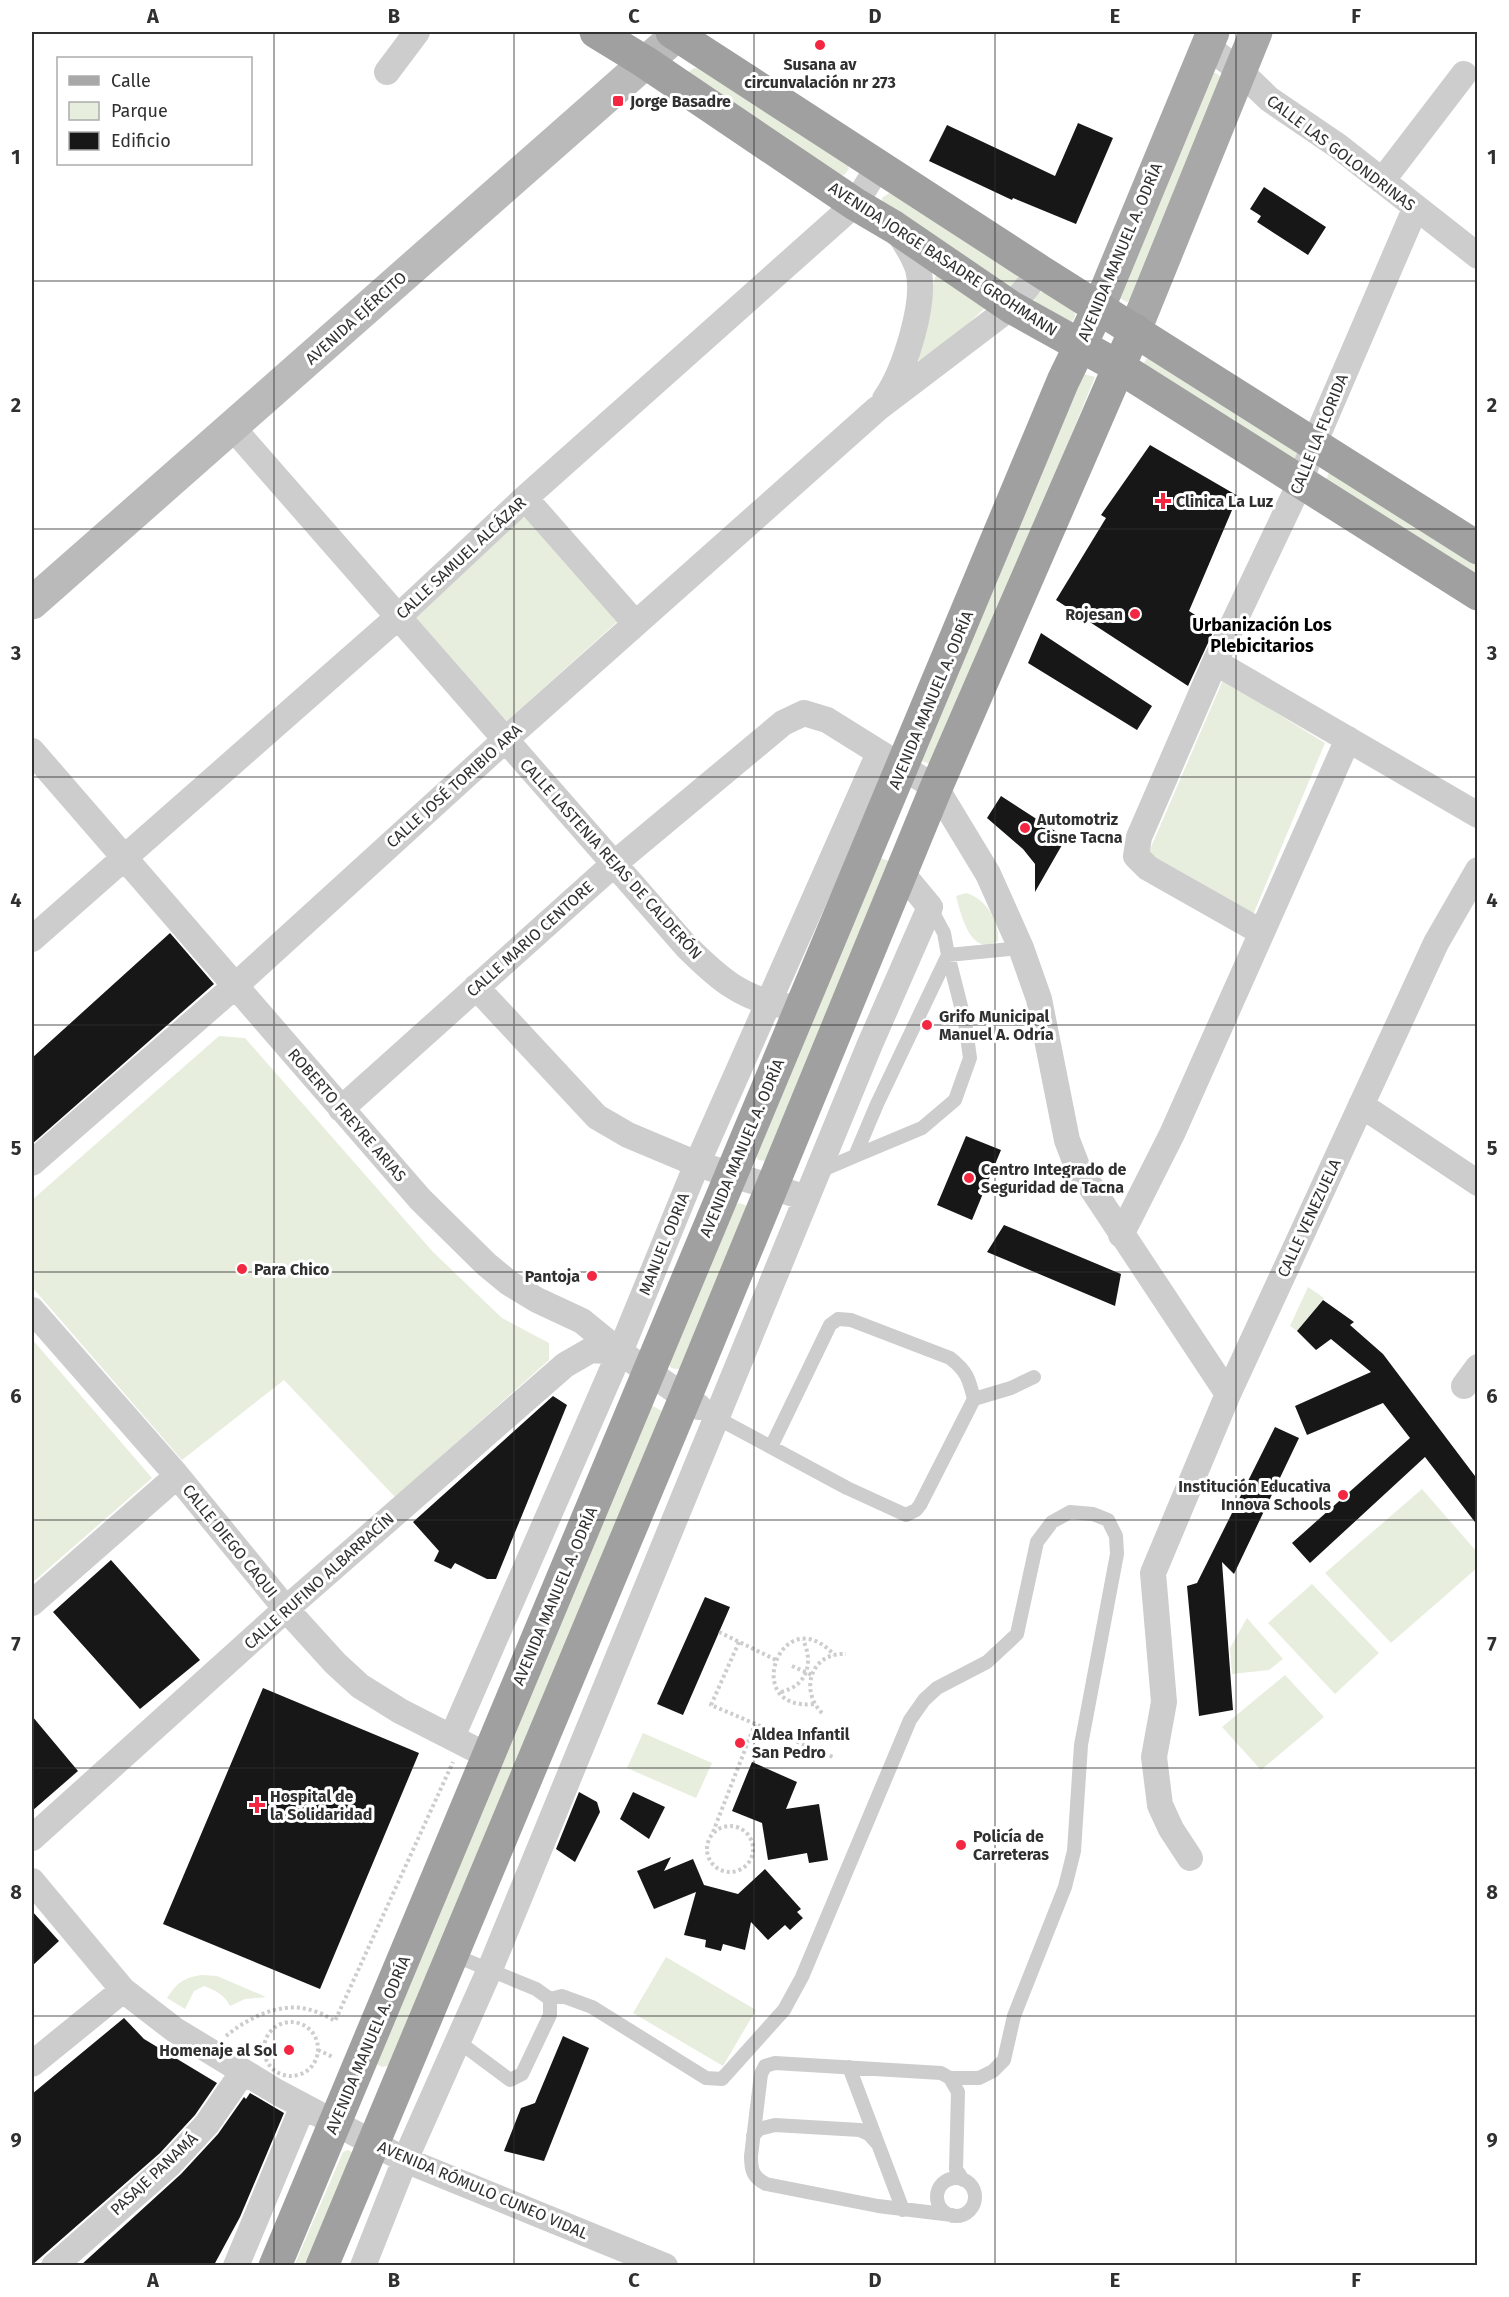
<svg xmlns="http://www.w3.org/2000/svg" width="1509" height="2297" viewBox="0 0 1509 2297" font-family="'Fira Sans',sans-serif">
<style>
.green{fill:#e7eedd}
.building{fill:#171717}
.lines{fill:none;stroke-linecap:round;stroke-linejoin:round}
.path{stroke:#cdcdcd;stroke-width:4;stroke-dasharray:3 3;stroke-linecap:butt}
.service{stroke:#cdcdcd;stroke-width:14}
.minor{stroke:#cdcdcd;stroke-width:26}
.secondary{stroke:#bababa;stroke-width:33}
.primary{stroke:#a8a8a8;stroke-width:33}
.trunk{stroke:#a0a0a0;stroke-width:33}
.grid{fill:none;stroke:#303030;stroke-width:1.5;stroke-opacity:0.55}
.poi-dot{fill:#f32741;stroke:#fff;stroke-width:2}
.labels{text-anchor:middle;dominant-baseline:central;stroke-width:6;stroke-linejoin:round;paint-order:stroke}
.poi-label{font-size:16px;font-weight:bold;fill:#303030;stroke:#fff;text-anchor:start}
.street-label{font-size:16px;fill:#303030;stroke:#fff}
.neighbourhood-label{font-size:18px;font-weight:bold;fill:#000;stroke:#fff}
.neatline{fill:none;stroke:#303030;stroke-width:2}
.grid-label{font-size:20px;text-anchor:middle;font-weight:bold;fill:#303030}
</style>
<rect width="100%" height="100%" fill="#fff"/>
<path class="green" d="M694,68L704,69L845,157L849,169L844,175L834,174L693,80L689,72Z
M1208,73H1216L1222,78L1132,299L1127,302L1119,298Z
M889,193L896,195L1017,272L1020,280L1015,288H1007L883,204L882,198Z
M939,274L987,306L923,366L917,357L935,277Z
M1041,292L1049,293L1074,309L1075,316L1072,322L1035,303L1034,296Z
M1146,359H1154L1295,449L1297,457L1295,463L1142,367Z
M1077,372L1095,377L936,766L919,760Z
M1330,471L1477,561V581L1326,479Z
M526,512L618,621L507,721L412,617Z
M1223,680L1325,743L1253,915L1148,854Z
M876,857L890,861L772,1162L758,1160L756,1154Z
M966,893C985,898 1000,921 998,941C971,958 961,915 956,896Z
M219,1036L245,1038L433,1252L502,1318L549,1343V1360L395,1497L284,1380L182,1460L32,1287V1200Z
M739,1203L750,1207L683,1370L671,1368L668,1362L733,1206Z
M1308,1287L1324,1298L1297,1331L1290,1326Z
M32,1339L152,1478L32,1583Z
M653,1406L662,1411L395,2064L382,2067L373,2062L644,1410Z
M1422,1489L1477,1552V1568L1391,1643L1325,1573Z
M1312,1584L1379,1653L1335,1694L1268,1623Z
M1247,1618L1283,1659L1269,1670L1232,1674L1230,1648Z
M1285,1675L1324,1717L1261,1770L1222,1727Z
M643,1733L712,1763L696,1798L627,1768Z
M666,1957L756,2010L723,2066L633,2013Z
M202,1975L217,1976L266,1997L245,1999L230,2006C224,1994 216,1991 204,1986L194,1991L185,2009L167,1998C178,1982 183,1978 202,1975Z
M348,2150L355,2154L310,2265L294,2266L343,2152Z"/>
<path class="building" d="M1078,123L1113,138L1076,224L1013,198L1012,200L929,161L947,125L1055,176Z
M1264,187L1326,227L1308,255L1257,222L1261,216L1250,209Z
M1150,445L1238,496L1189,611L1215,628L1188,686L1056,600L1106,518L1101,515Z
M1041,633L1152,706L1137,730L1028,663Z
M1001,796L1066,838L1035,892V864L1023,849L987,818Z
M170,933L214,984L32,1144V1058Z
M966,1136L1001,1150L972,1220L937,1205Z
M1004,1225L1121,1274L1115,1306L987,1252Z
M1323,1300L1354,1322L1350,1325L1383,1354L1478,1480V1526L1425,1457L1310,1563L1292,1543L1410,1438L1383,1403L1307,1435L1295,1406L1371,1372L1331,1339L1316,1350L1297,1331Z
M553,1396L567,1405L496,1579H487L455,1563L451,1569L434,1561L439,1551L413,1522Z
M1275,1427L1299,1438L1234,1574L1222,1562L1233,1710L1199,1716L1187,1586L1197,1583Z
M111,1560L200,1660L140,1709L53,1612Z
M705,1597L730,1607L683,1715L657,1704Z
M263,1688L419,1753L320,1989L163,1924Z
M32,1716L78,1771L32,1811Z
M752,1762L797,1782L786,1809L819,1804L828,1860L809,1863L807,1853L768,1860L762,1823L732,1811Z
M579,1792L597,1802L600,1812L575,1862L556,1849Z
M633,1792L665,1807L649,1839L620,1819Z
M671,1857L664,1871L693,1859L704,1885L738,1894L765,1869L801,1909L797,1912L803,1918L790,1930L785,1925L768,1940L751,1922L745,1950L723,1944L721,1951L705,1947L706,1940L684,1935L696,1892L654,1909L637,1871Z
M32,1911L59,1941L32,1966Z
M124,2018L144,2039L217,2083L195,2115L160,2153L32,2265V2094Z
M563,2036L589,2048L544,2161L504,2151L521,2108L535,2103Z
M250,2093L284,2113L240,2217L214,2265H81L181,2174L218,2134L244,2097L246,2099Z"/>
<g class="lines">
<path class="path" d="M719,1632L776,1660
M739,1642L711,1705L833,1757
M792,1666L812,1675
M781,1692C807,1686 814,1663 803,1640
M814,1704C739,1712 782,1597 834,1655
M822,1713C799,1690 811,1652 846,1654
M707 1849a23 23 0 1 1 46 0a23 23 0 1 1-46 0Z
M713,1832L755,1724
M264 2049a27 27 0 1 1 54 0a27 27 0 1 1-54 0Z
M226,2036C249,2017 283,2000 314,2011C321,2013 328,2017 335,2021L453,1762
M318,2050L333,2057"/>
<path class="service" d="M855,1156L922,1128L955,1100L970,1058L965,1022L948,955L1021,948
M820,1171L855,1156L877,1104L948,955L944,933L930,907
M974,1399L1011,1388L1034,1377
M717,1418L847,1488L906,1515L916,1510L920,1505L974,1399C969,1379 967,1371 950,1358L851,1320L838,1319L830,1325L771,1447
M451,1954L536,1989L550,1999V2015L522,2074L510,2080L459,2042
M550,1999L562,1996L592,2007L706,2078L722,2079L784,2010L802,1977L910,1720L924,1700L937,1688L987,1662L1017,1634L1037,1542L1052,1522L1070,1512L1093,1514L1108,1520L1116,1536L1117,1554L1081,1745L1074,1851L1065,1887L1014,2016L1004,2060L993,2071L979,2078H950
M849,2067L903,2210
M753,2136L759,2129L775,2125L860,2130L869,2134L877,2143
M937 2197a19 19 0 1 1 38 0a19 19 0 1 1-38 0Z
M952,2215L878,2206L766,2184C753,2177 751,2171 751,2156L761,2074L765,2066L775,2063L941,2073L950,2078L958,2092L956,2169L963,2180"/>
<path class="minor" d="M1207,46L1240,71L1269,99L1338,146L1478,256
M387,72L417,32
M1382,181L1464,74
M885,399C904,372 927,302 918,269C914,256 906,244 898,232
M232,427L686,946C717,977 741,999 786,1006
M525,498L635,623
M1215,662L1478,815
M32,751L420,1199L486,1264L509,1283L537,1300L582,1321L620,1352L699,1407
M1261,932L1148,868L1136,856L1139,837L1215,662L1300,483L1313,446L1415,209
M32,939L398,617L525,498L855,204L878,167
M476,987L597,1117L628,1135L697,1164L807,1198
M1361,1105L1478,1183
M341,1109L615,863L783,723L804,713L827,720L936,788L988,874L1021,948L1039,999L1067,1140L1077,1166L1228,1394
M32,1163L235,986L505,740L877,409L1011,307L1040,271
M1121,1235L1172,1134L1348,739
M32,1310L174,1472L286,1609L335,1663L360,1686L400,1711L488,1756
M1464,1386L1478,1367
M32,1603L177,1476
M452,1737L620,1352L697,1164L879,753
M32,1838L286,1609L565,1365L591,1350L620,1352
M1190,1858L1171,1829L1160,1805L1154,1757L1164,1702L1153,1573L1228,1394L1353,1123L1436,943L1478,870
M32,1881L123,1990L175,2030L277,2092L405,2160L665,2266
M32,2064L123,1990
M54,2266L170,2164L207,2124L243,2072
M236,2266L303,2106
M363,2266L405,2160L490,1969L870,1044L930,907L901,872"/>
<path class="secondary" d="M32,603L680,32"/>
<path class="primary" d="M1099,307L1213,32
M1135,330L1256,32"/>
<path class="trunk" d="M596,32L645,62L855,204L894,227L1011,307L1119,367L1478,594
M672,32L1040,271L1478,548
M275,2266L1063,381L1099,307
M322,2266L685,1398L936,788L1135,330"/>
</g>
<path class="grid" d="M274,32V2266M514,32V2266M754,32V2266M995,32V2266M1236,32V2266M32,281H1478M32,529H1478M32,777H1478M32,1025H1478M32,1272H1478M32,1520H1478M32,1768H1478M32,2016H1478"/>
<g class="poi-dot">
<circle cx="820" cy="45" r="6"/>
<rect x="612" y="95" width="12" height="12" rx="3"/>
<path d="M1160 492h6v6h6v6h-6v6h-6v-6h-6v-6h6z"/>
<circle cx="1135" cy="614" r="6"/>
<circle cx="1025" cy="828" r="6"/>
<circle cx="927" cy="1025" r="6"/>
<circle cx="969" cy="1178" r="6"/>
<circle cx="242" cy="1269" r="6"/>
<circle cx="592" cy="1276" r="6"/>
<circle cx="1343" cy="1495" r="6"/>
<circle cx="740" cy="1743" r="6"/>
<path d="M254 1796h6v6h6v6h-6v6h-6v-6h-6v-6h6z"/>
<circle cx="961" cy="1845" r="6"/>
<circle cx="289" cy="2050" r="6"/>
</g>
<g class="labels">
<g class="poi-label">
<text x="820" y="64" text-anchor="middle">Susana av<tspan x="820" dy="18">circunvalación nr 273</tspan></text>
<text x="630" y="101">Jorge Basadre</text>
<text x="1176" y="501">Clinica La Luz</text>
<text x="1123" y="614" text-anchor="end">Rojesan</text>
<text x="1037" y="819">Automotriz<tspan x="1037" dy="18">Cisne Tacna</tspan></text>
<text x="939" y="1016">Grifo Municipal<tspan x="939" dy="18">Manuel A. Odría</tspan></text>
<text x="981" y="1169">Centro Integrado de<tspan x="981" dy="18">Seguridad de Tacna</tspan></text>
<text x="254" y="1269">Para Chico</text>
<text x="580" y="1276" text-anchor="end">Pantoja</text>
<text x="1331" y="1486" text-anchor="end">Institución Educativa<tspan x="1331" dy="18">Innova Schools</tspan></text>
<text x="752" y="1734">Aldea Infantil<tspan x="752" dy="18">San Pedro</tspan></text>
<text x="270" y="1796">Hospital de<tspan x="270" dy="18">la Solidaridad</tspan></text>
<text x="973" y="1836">Policía de<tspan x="973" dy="18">Carreteras</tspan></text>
<text x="277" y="2050" text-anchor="end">Homenaje al Sol</text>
</g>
<g class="street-label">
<text transform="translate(1341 153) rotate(37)">CALLE LAS GOLONDRINAS</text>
<text transform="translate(1120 252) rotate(-67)">AVENIDA MANUEL A. ODRÍA</text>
<text transform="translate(943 259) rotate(33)">AVENIDA JORGE BASADRE GROHMANN</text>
<text transform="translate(356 318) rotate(-42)">AVENIDA EJÉRCITO</text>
<text transform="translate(1319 434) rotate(-68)">CALLE LA FLORIDA</text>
<text transform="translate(461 558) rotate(-43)">CALLE SAMUEL ALCÁZAR</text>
<text transform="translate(931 700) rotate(-67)">AVENIDA MANUEL A. ODRÍA</text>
<text transform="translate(454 786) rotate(-42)">CALLE JOSÉ TORIBIO ARA</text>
<text transform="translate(611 859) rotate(48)">CALLE LASTENIA REJAS DE CALDERÓN</text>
<text transform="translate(530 939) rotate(-42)">CALLE MARIO CENTORE</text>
<text transform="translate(347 1115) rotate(49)">ROBERTO FREYRE ARIAS</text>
<text transform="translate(742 1148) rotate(-67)">AVENIDA MANUEL A. ODRÍA</text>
<text transform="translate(1309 1218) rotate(-65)">CALLE VENEZUELA</text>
<text transform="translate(664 1244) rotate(-68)">MANUEL ODRIA</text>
<text transform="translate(230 1541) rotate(51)">CALLE DIEGO CAQUI</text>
<text transform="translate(319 1581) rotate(-42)">CALLE RUFINO ALBARRACÍN</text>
<text transform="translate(555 1596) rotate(-67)">AVENIDA MANUEL A. ODRÍA</text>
<text transform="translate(368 2045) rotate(-67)">AVENIDA MANUEL A. ODRÍA</text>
<text transform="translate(154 2174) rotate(-43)">PASAJE PANAMÁ</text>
<text transform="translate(483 2190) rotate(23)">AVENIDA RÓMULO CUNEO VIDAL</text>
</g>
<g class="neighbourhood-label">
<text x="1262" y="625">Urbanización Los<tspan x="1262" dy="21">Plebicitarios</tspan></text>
</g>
</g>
<rect width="1509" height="2297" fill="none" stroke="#ffffff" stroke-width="66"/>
<rect x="57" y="57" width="195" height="108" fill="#ffffff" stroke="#acacac" stroke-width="1.5"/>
<rect x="69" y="76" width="30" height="9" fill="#a8a8a8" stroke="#acacac" stroke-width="1.5"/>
<text x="111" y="87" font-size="18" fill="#303030">Calle</text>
<rect x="69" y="102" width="30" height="18" fill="#e7eedd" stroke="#acacac" stroke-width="1.5"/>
<text x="111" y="117" font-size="18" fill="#303030">Parque</text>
<rect x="69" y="132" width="30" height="18" fill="#171717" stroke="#acacac" stroke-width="1.5"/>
<text x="111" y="147" font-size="18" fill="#303030">Edificio</text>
<rect x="33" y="33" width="1443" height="2231" class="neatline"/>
<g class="grid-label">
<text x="153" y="23">A</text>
<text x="394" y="23">B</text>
<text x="634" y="23">C</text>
<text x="875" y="23">D</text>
<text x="1115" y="23">E</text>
<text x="1356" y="23">F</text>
<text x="16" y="164">1</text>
<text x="1492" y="164">1</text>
<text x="16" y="412">2</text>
<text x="1492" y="412">2</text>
<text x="16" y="660">3</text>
<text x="1492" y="660">3</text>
<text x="16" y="907">4</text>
<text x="1492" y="907">4</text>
<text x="16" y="1155">5</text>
<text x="1492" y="1155">5</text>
<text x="16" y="1403">6</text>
<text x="1492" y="1403">6</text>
<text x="16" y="1651">7</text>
<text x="1492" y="1651">7</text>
<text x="16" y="1899">8</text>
<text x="1492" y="1899">8</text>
<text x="16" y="2147">9</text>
<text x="1492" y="2147">9</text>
<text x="153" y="2287">A</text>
<text x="394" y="2287">B</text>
<text x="634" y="2287">C</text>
<text x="875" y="2287">D</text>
<text x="1115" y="2287">E</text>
<text x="1356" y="2287">F</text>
</g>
</svg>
